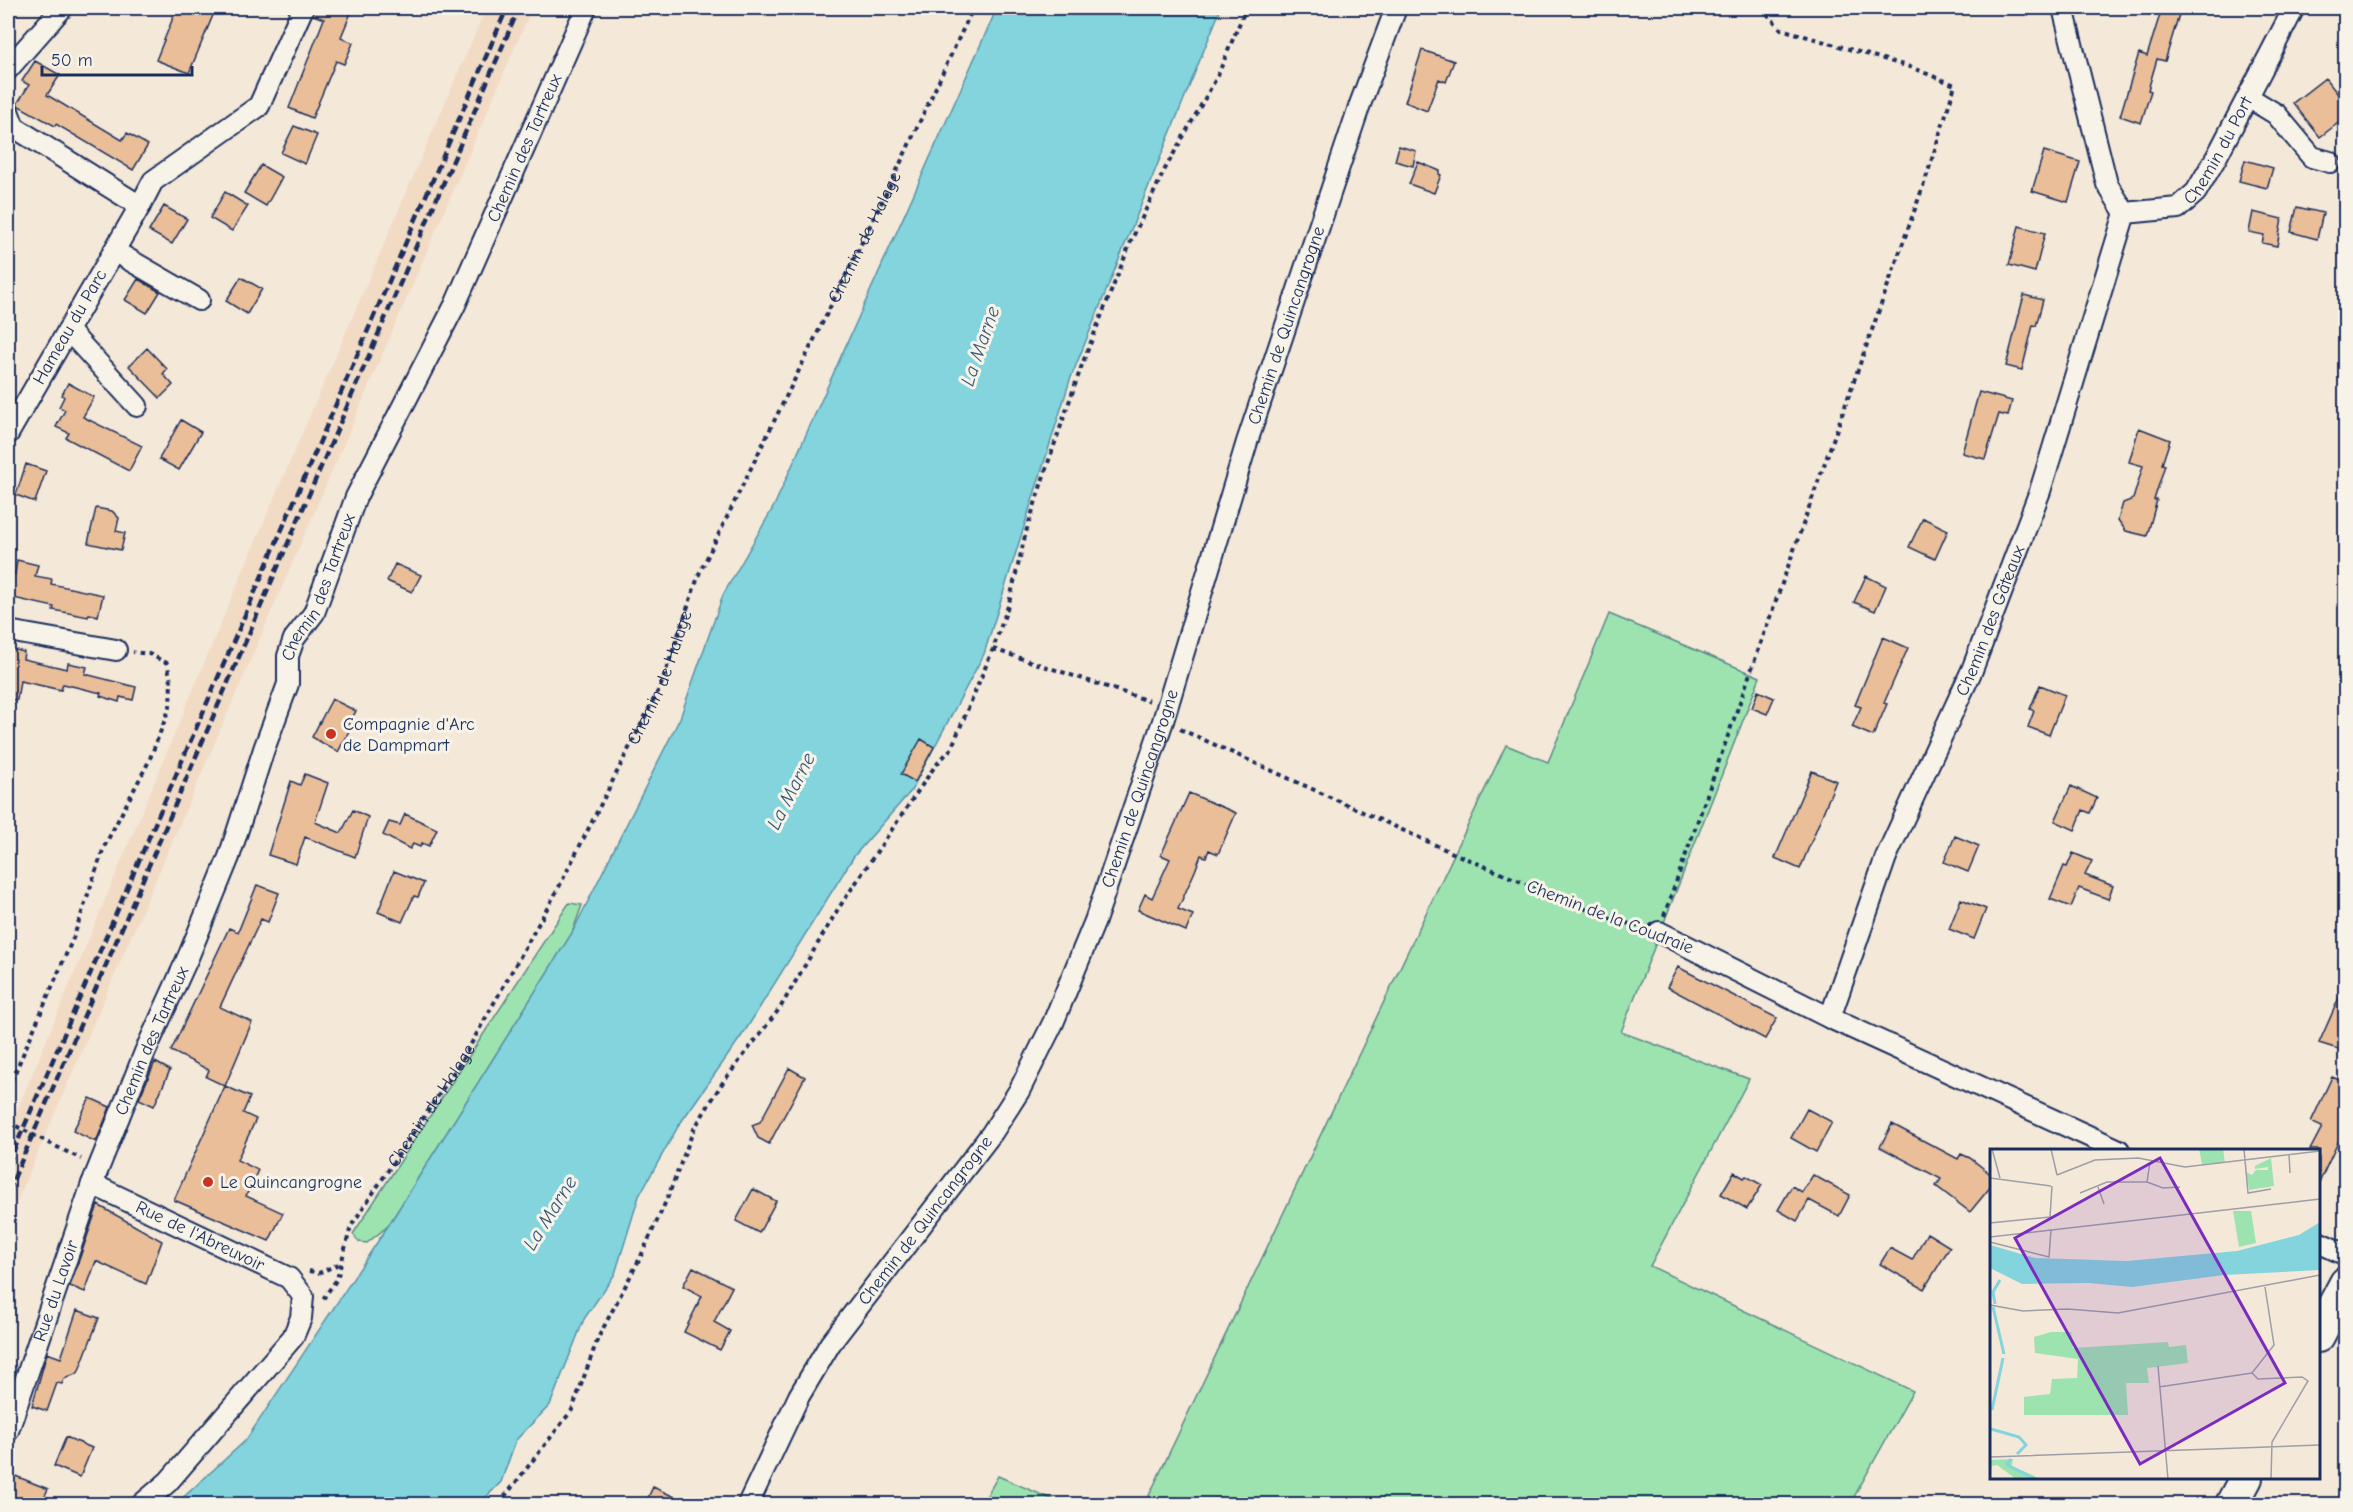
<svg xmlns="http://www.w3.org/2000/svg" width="2353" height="1512" viewBox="0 0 2353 1512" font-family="'Comic Neue',sans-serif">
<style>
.built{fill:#f1dbc5}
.green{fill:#9de3b0;stroke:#5c8987;stroke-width:1.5}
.water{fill:#83d4dc;stroke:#5992aa;stroke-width:1.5}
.building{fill:#e9be98;stroke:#1b2f5e;stroke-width:1.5}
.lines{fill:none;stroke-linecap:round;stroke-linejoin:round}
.minor-casing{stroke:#1b2f5e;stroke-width:24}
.primary-casing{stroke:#1b2f5e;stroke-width:36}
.path{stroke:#1b2f5e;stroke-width:4;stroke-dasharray:4.5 4.5;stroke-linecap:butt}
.minor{stroke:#f7f3e8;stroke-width:20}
.primary{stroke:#f7f3e8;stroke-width:32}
.rail{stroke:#1b2f5e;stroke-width:4.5;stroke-dasharray:9 4.5;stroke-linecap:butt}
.poi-dot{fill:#c8321e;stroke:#f7f3e8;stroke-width:2}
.labels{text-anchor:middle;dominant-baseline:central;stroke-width:6;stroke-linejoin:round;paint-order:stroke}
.street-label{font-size:18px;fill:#1b2f5e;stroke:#f7f3e8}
.poi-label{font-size:18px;fill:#1b2f5e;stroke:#f7f3e8;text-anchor:start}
.water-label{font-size:20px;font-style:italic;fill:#35587e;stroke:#f7f3e8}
.inset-river{fill:none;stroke:#83d4dc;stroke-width:3}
.inset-road{fill:none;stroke:#9d9ea7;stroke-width:1.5}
.view{fill:#7b2cbf;fill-opacity:0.15;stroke:#7b2cbf;stroke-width:3}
.inset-edge{fill:none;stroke:#1b2f5e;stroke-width:3}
</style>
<rect width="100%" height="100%" fill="#f4e8d8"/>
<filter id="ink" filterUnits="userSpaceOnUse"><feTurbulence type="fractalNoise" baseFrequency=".0167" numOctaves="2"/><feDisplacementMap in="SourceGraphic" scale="12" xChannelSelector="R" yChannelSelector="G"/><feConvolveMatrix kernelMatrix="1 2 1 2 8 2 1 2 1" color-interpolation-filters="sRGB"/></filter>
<g filter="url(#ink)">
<path class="built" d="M486,8H532L8,1222V1132L244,568Z"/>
<path class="green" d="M1609,614L1760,677L1621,1032L1749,1079L1650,1266L1913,1391L1850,1504H1145L1506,745L1548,762Z
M569,903L582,905L572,933L388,1226L367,1243L359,1242L353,1234Z
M998,1476L1063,1504H982Z"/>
<path class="water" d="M997,8H1221L1070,380L984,654L911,791L854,856L745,1031L679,1125L639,1196L615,1274L584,1319L550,1405L516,1440L501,1482L479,1504H176L246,1440L388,1226L572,933L680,718L723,595L774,506Z"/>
<path class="building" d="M177,8H216L189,73L156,60Z
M315,8H353L341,37L353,43L344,64L336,61L312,118L289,108L324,19L313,15Z
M2162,8L2180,11L2165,61L2157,59L2148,90L2151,91L2141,123L2120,116L2139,53L2147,56Z
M1422,50L1454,61L1446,82L1439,79L1427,111L1405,102Z
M35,61L60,75L47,95L122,140L127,133L148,145L133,170L56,124L55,126L19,106L17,104L29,85L22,81Z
M2325,78L2346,104V117L2320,137L2293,103Z
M294,126L317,135L305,164L281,153Z
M1399,146L1416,151L1413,166L1395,161Z
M2044,151L2080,162L2068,202L2032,191Z
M2245,160L2273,168L2267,188L2239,181Z
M1418,162L1440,171L1439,174L1441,175L1434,193L1409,184Z
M261,165L282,177L266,206L244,193Z
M225,192L248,206L232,231L210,218Z
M164,206L187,219L172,244L149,231Z
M2297,207L2323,213L2317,239L2291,232Z
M2253,212L2282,219L2277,246L2262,243L2264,235L2249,232Z
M2019,226L2045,233L2035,272L2009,265Z
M241,277L262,289L247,314L226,301Z
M138,279L160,292L147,313L125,300Z
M2024,295L2043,300L2036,326L2033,325L2022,370L2006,366Z
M147,348L167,369L163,374L173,385L160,398L129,366Z
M68,383L94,397L83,417L142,446L129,471L66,438L69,433L56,427L65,410L59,407L64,397L62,395Z
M1979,392L2012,401L2008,416L1999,414L1985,459L1962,453Z
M181,420L201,432L179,470L159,459Z
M2139,428L2170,440L2162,464L2165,465L2154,500H2157L2147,536L2126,531L2118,520L2123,503L2133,499L2143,466L2129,462Z
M26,464L46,471L35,502L16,495Z
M96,508L112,511L119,518L116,531L125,533L121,550L88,543Z
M1923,518L1948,530L1935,559L1909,547Z
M17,560L38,565L35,576L52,579L51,584L103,595L98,616L89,614L88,617L53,610L54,607L9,597L11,591L8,590V572L15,574Z
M395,564L421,575L412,592L387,581Z
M1866,576L1886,586L1875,611L1854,602Z
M1883,637L1908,648L1884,703L1887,704L1873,736L1852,727L1861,707L1855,705Z
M8,648L24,652L23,659L67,669L68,663L87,667L85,674L136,687L133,700L120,697L119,702L100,696L101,693L63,684L61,690L20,681L17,700H8Z
M2040,685L2065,695L2049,735L2028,727L2034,711L2030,709Z
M1758,691L1774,698L1767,714L1752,708Z
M332,699L356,711L346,729L349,731L338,752L312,737Z
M921,739L934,747L915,782L901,774Z
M1812,771L1836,781L1800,869L1775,858Z
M305,774L328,783L315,822L341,833L353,810L368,817L355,857L305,837L296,864L268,855L291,781L300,785Z
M2071,786L2097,798L2090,813L2083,810L2075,830L2055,821Z
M1189,793L1236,813L1218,854L1209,850L1206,857L1201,855L1195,871L1178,909L1193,915L1186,931L1138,910L1145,894L1152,898L1170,859L1161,855Z
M405,814L437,829L429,846L422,843L420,847L413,844L410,849L383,835L389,822L400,825Z
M1955,836L1979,846L1968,872L1944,862Z
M2073,853L2092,861L2085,875L2113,886L2108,899L2079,888L2071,907L2050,899L2064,866L2067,867Z
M394,871L424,883L418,897L414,896L402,922L378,912Z
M257,885L279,893L268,922L261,919L220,1007L252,1022L225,1086L206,1077L209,1070L171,1051L229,928L238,932Z
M1961,899L1986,909L1974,939L1949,929Z
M1678,967L1777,1018L1765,1039L1667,987Z
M2346,982V1039L2341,1050L2319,1043Z
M155,1062L170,1070L154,1106L139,1099Z
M789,1068L805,1077L769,1144L758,1138L752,1125L760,1122Z
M2332,1077L2346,1083V1125L2319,1183V1150H2310L2322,1127L2311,1122Z
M225,1086L250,1097L243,1113L256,1119L237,1160L258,1170L246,1196L283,1213L269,1241L174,1200Z
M90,1098L110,1107L96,1142L73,1131Z
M1807,1109L1832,1122L1816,1152L1791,1138Z
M1892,1124L1958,1159L1961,1154L1970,1158L1988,1172L1992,1176V1185L1970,1212L1936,1186L1941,1179L1880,1147Z
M1734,1172L1744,1178L1746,1176L1762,1185L1747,1209L1721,1194Z
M1813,1175L1850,1195L1839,1216L1809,1200L1797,1221L1778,1210L1792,1186L1802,1192Z
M753,1189L776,1201L759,1233L736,1221Z
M98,1205L162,1241L146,1284L96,1261L85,1292L70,1286Z
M1927,1233L1950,1247L1924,1289L1880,1264L1890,1248L1912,1260Z
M693,1267L732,1287L714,1322L730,1331L720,1350L684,1332L702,1296L683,1286Z
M77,1310L99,1318L78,1373L64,1379L62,1384L57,1383L47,1411L32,1406L47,1353L61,1358Z
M66,1437L92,1448L80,1477L54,1466Z
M8,1473L48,1489L41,1504H8Z
M653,1487L690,1504H645Z"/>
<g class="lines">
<defs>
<g id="minor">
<path id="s2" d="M2063,8L2107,184L2125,213L2178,208L2196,192L2217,156L2294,8"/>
<path d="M8,69L62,8"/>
<path d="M2248,97L2276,114L2312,157L2330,162"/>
<path d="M8,111L14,127L140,206L8,434"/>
<path d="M140,206L153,181L259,106L303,8"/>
<path d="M114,251L199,300"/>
<path d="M68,330L137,406"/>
<path d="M8,631L116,650"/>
<path d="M1659,932L1830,1018L2119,1150"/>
<path id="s3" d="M1830,1018L1886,857L1972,670L2040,491L2125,213"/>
<path id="s4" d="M92,1184L289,1278L303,1296L301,1318L293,1337L168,1482L142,1504"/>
<path d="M2318,1242L2346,1255"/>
<path id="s5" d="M8,1431L92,1184L145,1052L189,955L229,857L264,749L288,684V656L294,639L314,613L356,497L455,305L586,8"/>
<path id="s6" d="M748,1504L799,1396L830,1344L992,1133L1019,1091L1053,1023L1095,921L1163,721L1247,442L1359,107L1396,8"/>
</g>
<path id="primary" d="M2318,1336L2346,1283
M2232,1504L2246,1478"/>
</defs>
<use href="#minor" class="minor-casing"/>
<use href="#primary" class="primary-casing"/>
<g class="path">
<path d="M993,649L1149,701"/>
<path d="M1180,729L1453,853L1607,918L1641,927"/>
<path d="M1664,916L1927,175L1955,85L1910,67L1781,29L1768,15L1766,8"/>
<path d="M8,1089L74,936L104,847L149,761L170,707L171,681L167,663L149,654L133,652"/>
<path d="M8,1122L81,1159"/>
<path d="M309,1271L319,1273L341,1263"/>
<path id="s1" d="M323,1299L337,1279L351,1226L462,1060L558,889L661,685L699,574L892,181L973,8"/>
<path d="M499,1504L572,1410L598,1338L641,1256L667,1199L694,1129L721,1085L780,1008L838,909L935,766L951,749L993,649L1009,603L1026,532L1047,466L1083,362L1132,239L1165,169L1217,77L1246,8"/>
</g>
<use href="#minor" class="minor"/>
<use href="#primary" class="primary"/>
<path class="rail" d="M8,1164L507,8
M8,1192L519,8"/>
</g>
</g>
<g class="poi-dot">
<circle cx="331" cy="734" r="6"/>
<circle cx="208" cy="1182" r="6"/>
</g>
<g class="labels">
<g class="street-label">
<text stroke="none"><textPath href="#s2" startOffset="340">Chemin du Port</textPath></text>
<text stroke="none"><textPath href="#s5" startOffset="1388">Chemin des Tartreux</textPath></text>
<text stroke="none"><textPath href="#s1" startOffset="1196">Chemin de Halage</textPath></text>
<text stroke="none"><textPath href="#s6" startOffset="1308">Chemin de Quincangrogne</textPath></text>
<text transform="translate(70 327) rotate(-60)">Hameau du Parc</text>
<text stroke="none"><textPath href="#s5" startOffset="902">Chemin des Tartreux</textPath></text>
<text stroke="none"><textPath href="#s3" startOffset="429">Chemin des Gâteaux</textPath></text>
<text stroke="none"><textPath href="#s1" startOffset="710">Chemin de Halage</textPath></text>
<text stroke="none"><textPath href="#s6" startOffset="822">Chemin de Quincangrogne</textPath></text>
<text transform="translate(1610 917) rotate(21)">Chemin de la Coudraie</text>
<text stroke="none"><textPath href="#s5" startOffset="416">Chemin des Tartreux</textPath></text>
<text stroke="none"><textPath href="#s1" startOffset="224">Chemin de Halage</textPath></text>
<text stroke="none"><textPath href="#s6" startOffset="336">Chemin de Quincangrogne</textPath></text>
<text stroke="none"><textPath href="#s4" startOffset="120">Rue de l'Abreuvoir</textPath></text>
<text stroke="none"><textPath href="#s5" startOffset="148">Rue du Lavoir</textPath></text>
</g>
<g class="poi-label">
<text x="343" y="724">Compagnie d'Arc<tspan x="343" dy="21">de Dampmart</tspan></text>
<text x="220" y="1182">Le Quincangrogne</text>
</g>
<g class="water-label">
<text transform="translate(980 346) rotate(-71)">La Marne</text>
<text transform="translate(791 791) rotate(-63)">La Marne</text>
<text transform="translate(550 1213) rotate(-58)">La Marne</text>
</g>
</g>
<g transform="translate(1990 1149)">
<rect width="330" height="330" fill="#f4e8d8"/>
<path d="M209,0H233L235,14L212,15ZM281,9L284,37L259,41L256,23L262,26L266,21H278V18L265,20V17ZM243,62H261L266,94L249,98ZM61,183H81L83,199L178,193L179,198L196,196L198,214L157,219L159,234H136L138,266H34V248L60,245L62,230L87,229L88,210L45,204L44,188ZM23,310L22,317L51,330H26L7,316L2,317L0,323V311Z" fill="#9de3b0"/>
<path d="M330,73V121L234,126L142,138L98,134L32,135L0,119V96L45,109L137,112L247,102L309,86Z" fill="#83d4dc"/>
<path class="inset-river" d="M5,155L3,143L10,131M3,158L14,205M2,261L13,209M1,280L29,288L36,296L27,305M21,310L17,315L21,318L45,330"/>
<path class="inset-road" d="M2,0L10,29M61,0L67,26M254,0L258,44L281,40M299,5L300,24M67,26L105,11L148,9L195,18L330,2M0,29L61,37M157,33L173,39L190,38M108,38L114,55M90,44L117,33H157L160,13M0,74L60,68L62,37M0,88L330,50M0,93L59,108L61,81M275,138L284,196L262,224L268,230L312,228L318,232L282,293L281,330M0,156L33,162L78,160L128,164L330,126M168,217L178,330M169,238L262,224M0,308L330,296"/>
<path class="view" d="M170,9L295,234L150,315L25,89Z"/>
<rect width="330" height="330" class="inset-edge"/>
</g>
<rect width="2353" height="1512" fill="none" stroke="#f7f3e8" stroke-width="30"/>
<rect x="15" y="15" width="2323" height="1482" fill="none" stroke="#1b2f5e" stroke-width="2" filter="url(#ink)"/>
<path d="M42 66v9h150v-9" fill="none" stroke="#1b2f5e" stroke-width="3"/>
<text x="51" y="66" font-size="18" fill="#1b2f5e" stroke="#f7f3e8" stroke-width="4.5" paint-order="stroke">50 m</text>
</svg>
